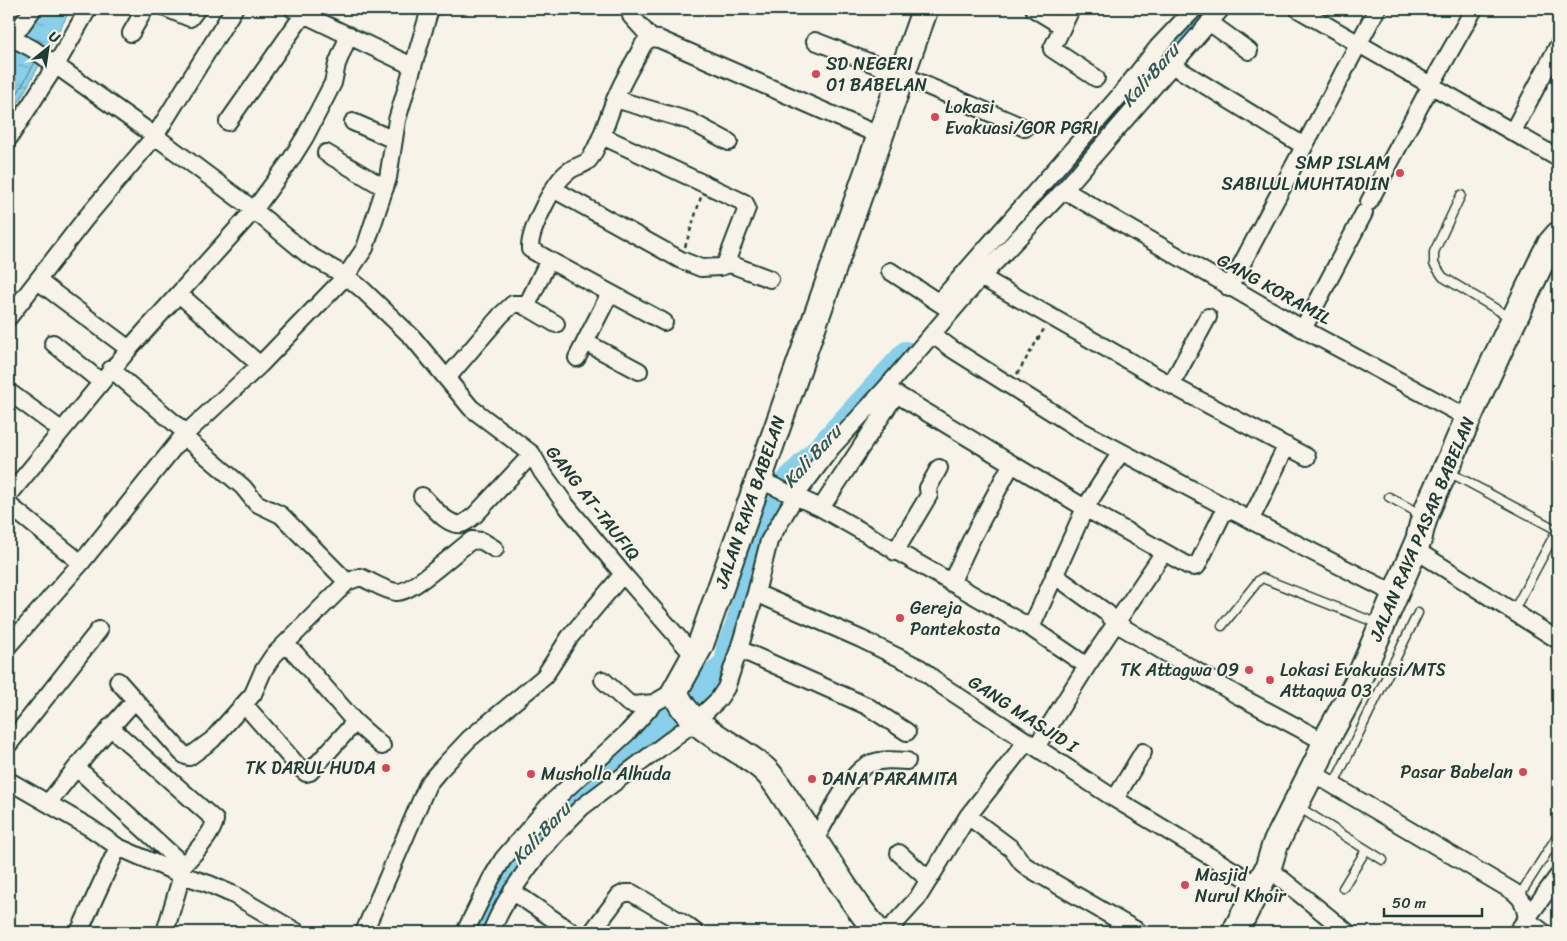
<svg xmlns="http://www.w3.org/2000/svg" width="1567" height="941" viewBox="0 0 1567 941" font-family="Sriracha,sans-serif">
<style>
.water{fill:url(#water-ripples);stroke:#5f95a1}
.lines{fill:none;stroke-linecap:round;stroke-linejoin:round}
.shore{stroke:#49777d;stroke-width:1}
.river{stroke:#89cfea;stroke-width:24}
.lane-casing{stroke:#1f3d34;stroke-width:11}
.street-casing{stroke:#1f3d34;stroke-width:20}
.primary-casing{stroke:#1f3d34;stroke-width:29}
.path{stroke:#1f3d34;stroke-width:2.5;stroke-dasharray:4 4;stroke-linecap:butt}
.lane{stroke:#f7f3e8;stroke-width:8}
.street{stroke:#f7f3e8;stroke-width:16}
.primary{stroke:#f7f3e8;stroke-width:25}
.poi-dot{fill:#d1495b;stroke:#f7f3e8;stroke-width:2}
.labels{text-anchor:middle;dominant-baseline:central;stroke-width:4;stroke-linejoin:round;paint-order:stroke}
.poi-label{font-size:18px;fill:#1f3d34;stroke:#f7f3e8;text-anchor:start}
.street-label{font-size:18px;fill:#1f3d34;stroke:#f7f3e8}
.water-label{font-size:19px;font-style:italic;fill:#345a58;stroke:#f7f3e8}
</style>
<defs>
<pattern id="water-ripples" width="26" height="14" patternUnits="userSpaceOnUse" patternTransform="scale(1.25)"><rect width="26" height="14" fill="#89cfea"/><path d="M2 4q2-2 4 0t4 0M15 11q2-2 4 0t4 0" fill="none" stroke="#6fa9be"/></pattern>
</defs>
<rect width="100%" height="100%" fill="#f7f3e8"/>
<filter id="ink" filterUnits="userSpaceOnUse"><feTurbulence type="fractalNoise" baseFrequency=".02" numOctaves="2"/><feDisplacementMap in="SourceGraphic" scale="10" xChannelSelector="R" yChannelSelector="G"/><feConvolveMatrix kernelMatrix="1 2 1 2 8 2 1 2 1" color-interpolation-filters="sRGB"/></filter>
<g filter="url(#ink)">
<path class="water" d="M36,9H71L9,119V53Z"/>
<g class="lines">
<path class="shore" d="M9,109L35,62"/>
<path class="river" d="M1110,118L1208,9
M977,271L1087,145
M481,932L511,862L553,823L568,803L587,784L677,710L727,662L728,647L737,625L763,535L774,509L780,491L791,477L816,452L906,353"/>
<defs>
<path id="lane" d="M1461,195L1434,252V264L1443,277L1511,318
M1447,471L1557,530
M1389,497L1422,515
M1513,612L1558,528
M1222,626L1259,580L1262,578L1379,624
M1334,784L1418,613
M1297,806L1383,860
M1343,888L1366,850
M1519,896L1558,835"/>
<path id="street" d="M168,9L190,18L197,9
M293,9L412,66
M631,9V16L651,38
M1034,9L1062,26
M1071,9L1052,49L1096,78
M1298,9L1558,158
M1209,22L1249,51
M131,33L145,9
M12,38L33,49L155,136L254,210L307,254L346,276L363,290L413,338L471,408L532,454L542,472L565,504L623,574L695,657
M815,41L902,75L1025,128
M9,43L33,9
M1172,65L1304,146
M615,99L690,121L729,142
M228,122L303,15
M353,122L394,140
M1513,131L1558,46
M602,136L745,203L747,208L725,265
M9,138L56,65L88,9
M326,153L385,188
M555,190L681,260L701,268L720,267L730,264L770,279
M1064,190L1303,329L1468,418
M1369,202L1431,85L1474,9
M549,260L664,322
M890,271L947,308
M981,277L1171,385L1307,457
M38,281L129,349
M1229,288L1377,9
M179,294L260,365
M939,302L1121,94L1158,47L1194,9
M526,307L549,260L530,249C529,231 554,181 569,171C576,165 586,166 591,157C602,140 607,119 615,100C622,81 634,63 643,45C648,38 651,38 659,39L881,136
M9,317L85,219L155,136L234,9
M1303,329L1364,213
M932,334L952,349L1082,431L1250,520C1264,496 1273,470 1287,446
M585,342L639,371
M53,343L101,382
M577,358L610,293
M111,369L186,433
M447,378L501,315L513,304H522L556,324
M1171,385L1208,317
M886,388L1085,508L1189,566L1194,567L1197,566L1226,507
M9,392L61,430
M758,479L821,508L1031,628L1087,666
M9,495L129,349L254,210L290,161L305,137L333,83L337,64L349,35
M422,496C432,505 446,526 461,524C466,523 471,518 475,515L532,454
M9,505L81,563
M821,508L896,394
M1250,520L1395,594
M1414,549L1558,640
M895,552L929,495L928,488L939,468
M1054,575L1107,613L1117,624L1237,695L1325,742
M347,582L360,577C371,581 384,590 396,592C412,594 457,550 472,540L482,541L495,549
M951,583L972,538L1011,465
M756,593L861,639L920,668L941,685L1115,799L1259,886
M1031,628L1085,508L1121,452
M9,645L81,563L183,436L260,365L346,276L365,248L388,178L397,120L430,9
M285,645L296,654L355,722L382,746
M739,649L867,706L907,732
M603,680L628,703L634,705L654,703
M118,681L182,753L186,756L189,757L212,740L253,694L263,671L273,656L347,582L281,515L256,503L243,487L183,436
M244,704L297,765L306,773L310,772L355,722
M110,727L215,820C213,836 187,861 176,873
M9,744L99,630
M1036,747L1087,666L1164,552
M77,768L183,865
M1311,772L1514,892C1524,900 1525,907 1527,920L1543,932
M9,781L89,827L118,847L182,875L209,884L234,895L297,932
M1115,799L1143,752
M48,803L88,753L135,700
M550,804L628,732L654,703L675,691
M968,816L1012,849L1022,863L1027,867L1139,932
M815,840C826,821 849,773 869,764C881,759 894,760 907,761
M899,853L929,880
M1268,868L1347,932
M512,891L572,932
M79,932L118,847
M165,932L182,875
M364,932L428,784L438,772L469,739L544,677L569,638L623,574
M465,932L491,879L503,859L550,804L568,820
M491,932C511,884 545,843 582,807L697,720L718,700L726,688L739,649L756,593L769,541L796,495L832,447L886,388L981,277L1064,190L1221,9
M592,932L619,896L625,893H632L686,925L695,932
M887,932L917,899L968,816L1027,741
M1517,932L1558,876"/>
<path id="primary" d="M878,932C846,895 821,848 792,807C783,795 776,780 765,770C738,745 687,729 675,691L700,646L925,9
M1235,932L1268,868L1275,845L1319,758L1325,742L1357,683L1419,539C1424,510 1439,485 1451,458C1480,389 1513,322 1545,254L1551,243L1558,235"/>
</defs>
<use href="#lane" class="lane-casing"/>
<use href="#street" class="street-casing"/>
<use href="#primary" class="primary-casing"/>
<path class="path" d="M685,247L701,197
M1017,374L1044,329"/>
<use href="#lane" class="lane"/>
<use href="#street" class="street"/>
<use href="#primary" class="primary"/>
</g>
</g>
<g class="poi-dot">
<circle cx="816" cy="74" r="5"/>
<circle cx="935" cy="117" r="5"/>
<circle cx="1400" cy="173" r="5"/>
<circle cx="900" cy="618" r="5"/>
<circle cx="1249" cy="670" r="5"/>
<circle cx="1270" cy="680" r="5"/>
<circle cx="386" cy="768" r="5"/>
<circle cx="1523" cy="772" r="5"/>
<circle cx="531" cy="774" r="5"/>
<circle cx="812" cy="779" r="5"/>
<circle cx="1185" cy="885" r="5"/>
</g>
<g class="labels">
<g class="poi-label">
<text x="826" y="64">SD NEGERI<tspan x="826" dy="21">01 BABELAN</tspan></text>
<text x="945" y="107">Lokasi<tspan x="945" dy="21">Evakuasi/GOR PGRI</tspan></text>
<text x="1390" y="163" text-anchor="end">SMP ISLAM<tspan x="1390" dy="21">SABILUL MUHTADIIN</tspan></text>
<text x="910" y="608">Gereja<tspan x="910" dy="21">Pantekosta</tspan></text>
<text x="1239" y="670" text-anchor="end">TK Attagwa 09</text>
<text x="1280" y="670">Lokasi Evakuasi/MTS<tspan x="1280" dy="21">Attaqwa 03</tspan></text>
<text x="376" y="768" text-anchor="end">TK DARUL HUDA</text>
<text x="1513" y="772" text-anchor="end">Pasar Babelan</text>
<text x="541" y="774">Musholla Alhuda</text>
<text x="822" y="779">DANA PARAMITA</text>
<text x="1195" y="875">Masjid<tspan x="1195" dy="21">Nurul Khoir</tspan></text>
</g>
<g class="street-label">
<text transform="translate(1274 289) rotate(29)">GANG KORAMIL</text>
<text transform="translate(750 502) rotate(-71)">JALAN RAYA BABELAN</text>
<text transform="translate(593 503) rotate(52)">GANG AT-TAUFIQ</text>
<text transform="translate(1422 529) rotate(-67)">JALAN RAYA PASAR BABELAN</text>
<text transform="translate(1023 714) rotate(33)">GANG MASJID I</text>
</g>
<g class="water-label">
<text transform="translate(1150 75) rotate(-49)">Kali Baru</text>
<text transform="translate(812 456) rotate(-48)">Kali Baru</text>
<text transform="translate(541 833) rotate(-47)">Kali Baru</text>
</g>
</g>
<rect width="1567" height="941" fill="none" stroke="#f7f3e8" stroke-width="30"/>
<rect x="15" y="15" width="1537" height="911" fill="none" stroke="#1f3d34" stroke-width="2" filter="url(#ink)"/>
<g transform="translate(48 48) rotate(30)" stroke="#f7f3e8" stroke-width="4" paint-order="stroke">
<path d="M0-4L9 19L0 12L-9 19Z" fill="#1f3d34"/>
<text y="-8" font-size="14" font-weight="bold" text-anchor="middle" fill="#1f3d34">U</text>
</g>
<path d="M1384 908v8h98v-8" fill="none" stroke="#1f3d34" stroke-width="2.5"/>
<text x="1392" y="908" font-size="15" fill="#1f3d34" stroke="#f7f3e8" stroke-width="4" paint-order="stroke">50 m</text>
</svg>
